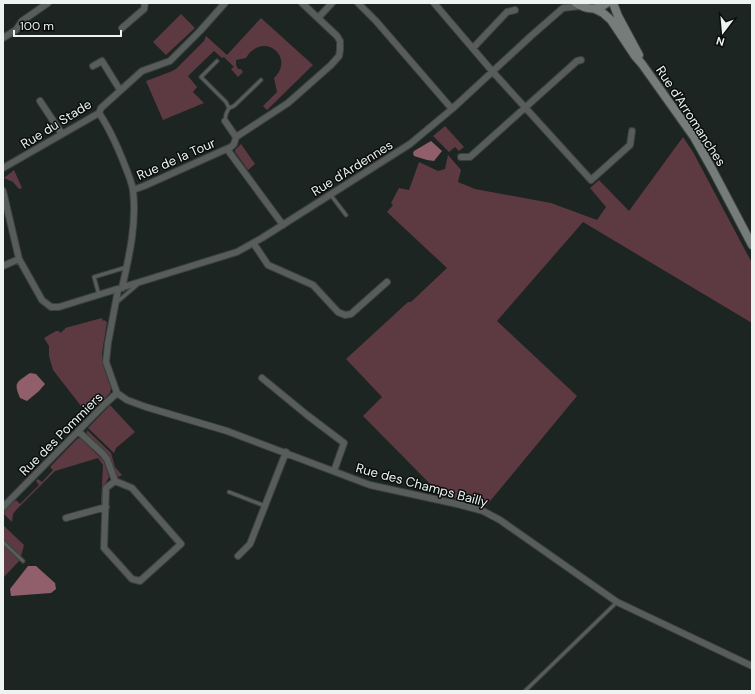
<svg xmlns="http://www.w3.org/2000/svg" width="755" height="694" viewBox="0 0 755 694" font-family="'DM Sans',sans-serif">
<style>
.green{fill:#5d3942}
.water{fill:#905f6b}
.lines{fill:none;stroke-linecap:round;stroke-linejoin:round}
.service-casing{stroke:#3a4240;stroke-width:5}
.minor-casing{stroke:#3a4240;stroke-width:8}
.secondary-casing{stroke:#3a4240;stroke-width:10}
.service{stroke:#585c5b;stroke-width:3}
.minor{stroke:#585c5b;stroke-width:6}
.secondary{stroke:#767c7a;stroke-width:8}
.labels{text-anchor:middle;dominant-baseline:central;stroke-width:3;stroke-linejoin:round;paint-order:stroke}
.street-label{font-size:13px;fill:#edf3f1;stroke:#090d0c}
</style>
<rect width="100%" height="100%" fill="#1d2523"/>
<path class="green" d="M181,14L195,28L166,55L153,42Z
M261,18L313,65L267,110L263,106L277,92L274,78C296,57 263,30 246,58L236,60V65L238,69H241L243,72L238,77L231,69L234,67L224,57L222,58L214,51L188,76L197,87L193,92L204,103L163,120L146,81L170,72L176,69L204,41L206,36L227,55Z
M445,126L464,147L459,151L455,147L449,152L433,136Z
M683,137L693,152L752,263V323L583,222L497,321L577,396L486,506L441,495L363,416L382,397L346,359L408,302H411L447,268L387,212L393,205L391,203L399,188L409,190L419,162L438,171L445,169L448,155L461,170L458,182L475,189L551,203L597,220L606,207L590,188L599,180L629,211Z
M241,144L255,164L248,170L235,152V150Z
M14,170L22,188L19,189L13,182L4,178Z
M102,318L103,321L104,320L107,322L102,353L103,365L111,388L110,393L88,415L53,370L49,356V346L44,338L56,331H59L60,333L65,329V328Z
M110,405L135,432L116,448L114,453L88,428Z
M87,430L111,453L115,467L122,475L118,477L116,475L108,455L87,434Z
M80,438L104,461L109,477L103,488V503H101L103,465L98,458L55,471L16,510L13,514L12,522L4,514L5,509L16,500L20,504L39,485L36,481L38,479L42,482L53,470L50,467L77,439Z
M3,525L24,545L20,560L3,578Z"/>
<path class="water" d="M431,141L442,151L434,161L427,160L414,156L413,153L414,151Z
M30,373L36,374L45,384L39,391L27,401L20,398C13,382 17,382 30,373Z
M28,566H36L55,583L56,589L51,593L11,596L10,589Z"/>
<g class="lines">
<defs>
<path id="service" d="M217,61L201,77L226,102L229,108
M225,121L226,114L229,108L234,106L261,80
M330,194L346,215
M99,295L94,277L127,267
M117,302L137,285
M229,492L265,506
M3,542L23,561
M525,691L617,602"/>
<path id="minor" d="M358,3L376,21L452,109
M434,3L492,71L591,180L630,145L632,131
M318,18L332,3
M122,28L144,9L145,3
M3,38L16,30L22,21L48,3
M473,48L507,12L515,10
M93,66L102,61L120,90
M40,101L62,134
M99,113C112,132 122,157 130,179C131,183 133,187 133,191C137,223 129,257 122,288
M236,137L288,103L331,65L339,56L340,50V41L337,36L302,3
M227,149L283,225
M461,157H470L577,61L581,60
M3,168L99,113L101,108L142,71L170,61L200,31L225,3
M133,190L144,186L231,147L234,144L236,137L225,121
M3,191L19,259L42,300L51,307H59L237,252L262,238L410,144L452,109L531,36L563,8L580,6
M254,244L268,265L313,285L338,312L345,315L351,314L387,282
M3,266L19,259
M118,290L108,343L106,362L117,393L127,400L146,407L227,431L370,485L457,504L483,511L500,520L617,602L752,666
M262,378L307,415L344,443L334,471
M78,431L102,453L107,459L115,481L132,488L181,544L140,581L132,579L104,548L106,488L115,481
M3,507L105,404L117,393
M66,518L106,507
M238,556L250,544L286,452"/>
<path id="secondary" d="M576,3C587,10 597,11 607,3
M613,3L618,16L639,55
M595,9L603,13L611,20L635,56L642,64L694,137L712,169L752,245"/>
</defs>
<use href="#service" class="service-casing"/>
<use href="#minor" class="minor-casing"/>
<use href="#secondary" class="secondary-casing"/>
<use href="#service" class="service"/>
<use href="#minor" class="minor"/>
<use href="#secondary" class="secondary"/>
</g>
<g class="labels">
<g class="street-label">
<text transform="translate(691 116) rotate(57)">Rue d'Arromanches</text>
<text transform="translate(56 124) rotate(-32)">Rue du Stade</text>
<text transform="translate(176 159) rotate(-24)">Rue de la Tour</text>
<text transform="translate(352 168) rotate(-32)">Rue d'Ardennes</text>
<text transform="translate(61 434) rotate(-45)">Rue des Pommiers</text>
<text transform="translate(422 485) rotate(15)">Rue des Champs Bailly</text>
</g>
</g>
<rect width="755" height="694" fill="none" stroke="#edf3f1" stroke-width="8"/>
<g transform="translate(723 32) rotate(196)" stroke="#090d0c" stroke-width="3" paint-order="stroke">
<path d="M0-3L7 15L0 10L-7 15Z" fill="#edf3f1"/>
<text y="-6" font-size="11" font-weight="bold" text-anchor="middle" fill="#edf3f1">N</text>
</g>
<path d="M14 30v6h107v-6" fill="none" stroke="#edf3f1" stroke-width="2"/>
<text x="20" y="30" font-size="12" fill="#edf3f1" stroke="#090d0c" stroke-width="3" paint-order="stroke">100 m</text>
</svg>
